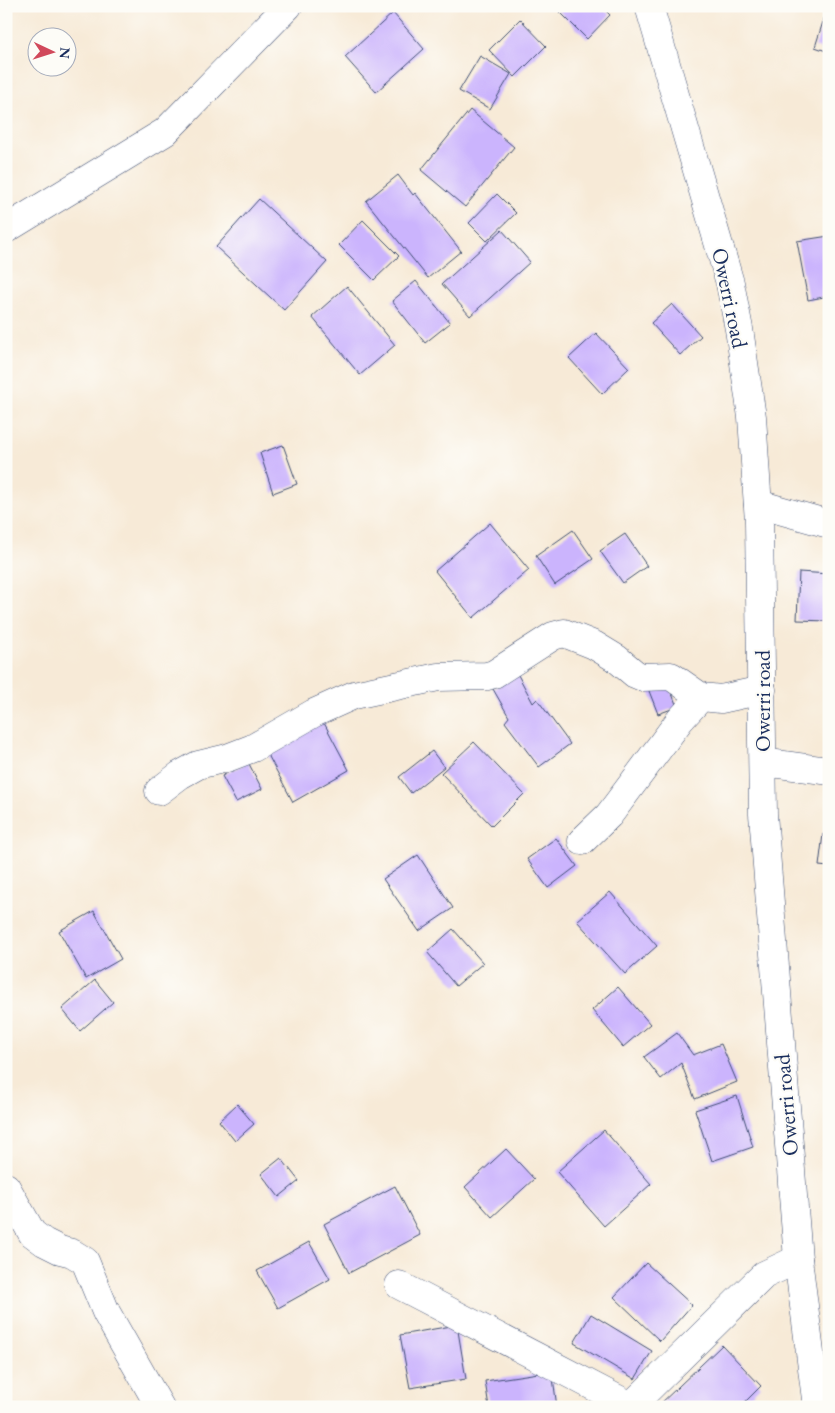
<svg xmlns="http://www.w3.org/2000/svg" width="835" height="1413" viewBox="0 0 835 1413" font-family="'EB Garamond',serif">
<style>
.building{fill:#cbb4fd}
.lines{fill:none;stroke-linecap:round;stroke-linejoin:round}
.minor-casing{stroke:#3c4b70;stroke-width:29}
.major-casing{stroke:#3c4b70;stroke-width:29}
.minor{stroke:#fff;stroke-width:28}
.major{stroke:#fff;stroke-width:28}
.labels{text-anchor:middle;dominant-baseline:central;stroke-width:4.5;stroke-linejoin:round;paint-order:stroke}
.street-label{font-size:22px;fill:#1b2f5e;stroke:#fdfcf7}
</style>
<rect width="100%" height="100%" fill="#fdfcf7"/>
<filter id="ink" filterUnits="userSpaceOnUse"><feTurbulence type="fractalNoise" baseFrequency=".02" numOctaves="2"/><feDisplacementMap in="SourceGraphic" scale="10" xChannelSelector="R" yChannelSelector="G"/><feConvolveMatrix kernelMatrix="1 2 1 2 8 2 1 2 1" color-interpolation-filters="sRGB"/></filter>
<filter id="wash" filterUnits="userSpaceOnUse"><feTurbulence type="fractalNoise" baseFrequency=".0096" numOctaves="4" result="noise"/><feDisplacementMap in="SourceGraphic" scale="20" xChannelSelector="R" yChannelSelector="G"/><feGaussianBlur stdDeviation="1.12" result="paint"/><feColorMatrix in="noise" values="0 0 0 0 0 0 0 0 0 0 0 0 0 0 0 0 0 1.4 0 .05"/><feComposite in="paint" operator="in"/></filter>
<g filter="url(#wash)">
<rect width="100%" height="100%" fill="#f7ead7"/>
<g id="blocks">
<path class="building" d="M554,6H601L610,15L587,39Z
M828,6H829V52L815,47Z
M393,13L424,49L376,92L345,57Z
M520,19L546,46L515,77L489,50Z
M480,56L511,74L490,109L459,91Z
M470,110L514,147L465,207L421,170Z
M398,175L413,195L415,193L461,251L428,278L366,201Z
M497,194L516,213L487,241L469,223Z
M259,199L327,262L284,310L216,247Z
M363,220L399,256L374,280L339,245Z
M502,230L530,262L470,316L442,284Z
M829,236V296L808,300L797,241Z
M416,281L450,323L425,343L392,301Z
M347,286L395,345L360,375L312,317Z
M672,304L701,336L680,355L651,323Z
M596,333L629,368L602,394L569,358Z
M283,445L297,484L273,493L260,453Z
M490,523L529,570L473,618L435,571Z
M573,530L593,559L555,585L536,556Z
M625,534L647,566L623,583L600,551Z
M799,572L829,574V621L797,620Z
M518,675L533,703L537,699L570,744L539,767L505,722L509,717L493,689Z
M668,683L677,707L658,714L649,691Z
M323,721L349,770L293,802L267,753Z
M474,742L524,794L492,826L441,773Z
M432,751L444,767L411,793L399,777Z
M248,762L262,789L236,802L222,776Z
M823,834H829V867L819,866Z
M556,838L577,866L548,888L527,859Z
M418,855L453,908L419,931L383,879Z
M610,892L657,946L625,974L577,921Z
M94,911L121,959L86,979L59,931Z
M453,929L483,963L456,986L427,952Z
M95,980L113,1002L80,1031L62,1009Z
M618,987L650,1024L623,1047L592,1010Z
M677,1033L693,1055L721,1044L737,1082L695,1099L681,1063L661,1079L644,1057Z
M737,1096L753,1147L712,1161L695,1110Z
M237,1104L254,1124L235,1141L219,1121Z
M604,1130L651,1184L604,1226L557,1172Z
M506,1149L534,1179L492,1217L465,1187Z
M281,1158L299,1181L279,1197L261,1174Z
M395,1186L420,1235L349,1273L324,1224Z
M309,1242L330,1279L278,1308L257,1271Z
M646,1263L692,1305L660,1341L614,1297Z
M591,1314L652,1351L635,1379L574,1343Z
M457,1325L466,1379L410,1388L400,1335Z
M722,1345L761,1386L740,1407H657Z
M552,1371L557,1407H489L485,1381Z"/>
</g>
</g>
<g filter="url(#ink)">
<use href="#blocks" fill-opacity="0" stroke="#3c4b70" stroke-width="1"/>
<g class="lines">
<defs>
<path id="minor" d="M6,229L165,132L288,6
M758,504L829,524
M763,762L829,771
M159,791L180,775L198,765L227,758L253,748L314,713L354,695L438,677L487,676L494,674L553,636L564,633L594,645L617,659L635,674L642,677L671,676L701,697L721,699L762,690
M582,841L609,815L680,720L701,697
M6,1187L32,1233L44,1242L60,1250L72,1253L85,1261L106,1312L160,1407
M399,1285L631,1406
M630,1407L764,1275L798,1259"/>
<path id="major" d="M649,6L730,283L739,329L752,417L759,522L763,814L798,1259L817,1407"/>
</defs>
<use href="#minor" class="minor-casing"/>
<use href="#major" class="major-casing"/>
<use href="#minor" class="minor"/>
<use href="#major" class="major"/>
</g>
</g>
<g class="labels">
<g class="street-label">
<text transform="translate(730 298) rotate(78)">Owerri road</text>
<text transform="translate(762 701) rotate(-90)">Owerri road</text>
<text transform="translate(786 1105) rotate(-95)">Owerri road</text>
</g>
</g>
<rect width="835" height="1413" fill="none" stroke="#fdfcf7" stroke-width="25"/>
<g transform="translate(52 52) rotate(94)"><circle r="24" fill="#fdfcf7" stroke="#a3aaba"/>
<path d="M0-4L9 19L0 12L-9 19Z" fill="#d1495b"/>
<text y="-8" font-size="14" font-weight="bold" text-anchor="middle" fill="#1b2f5e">N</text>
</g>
</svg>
